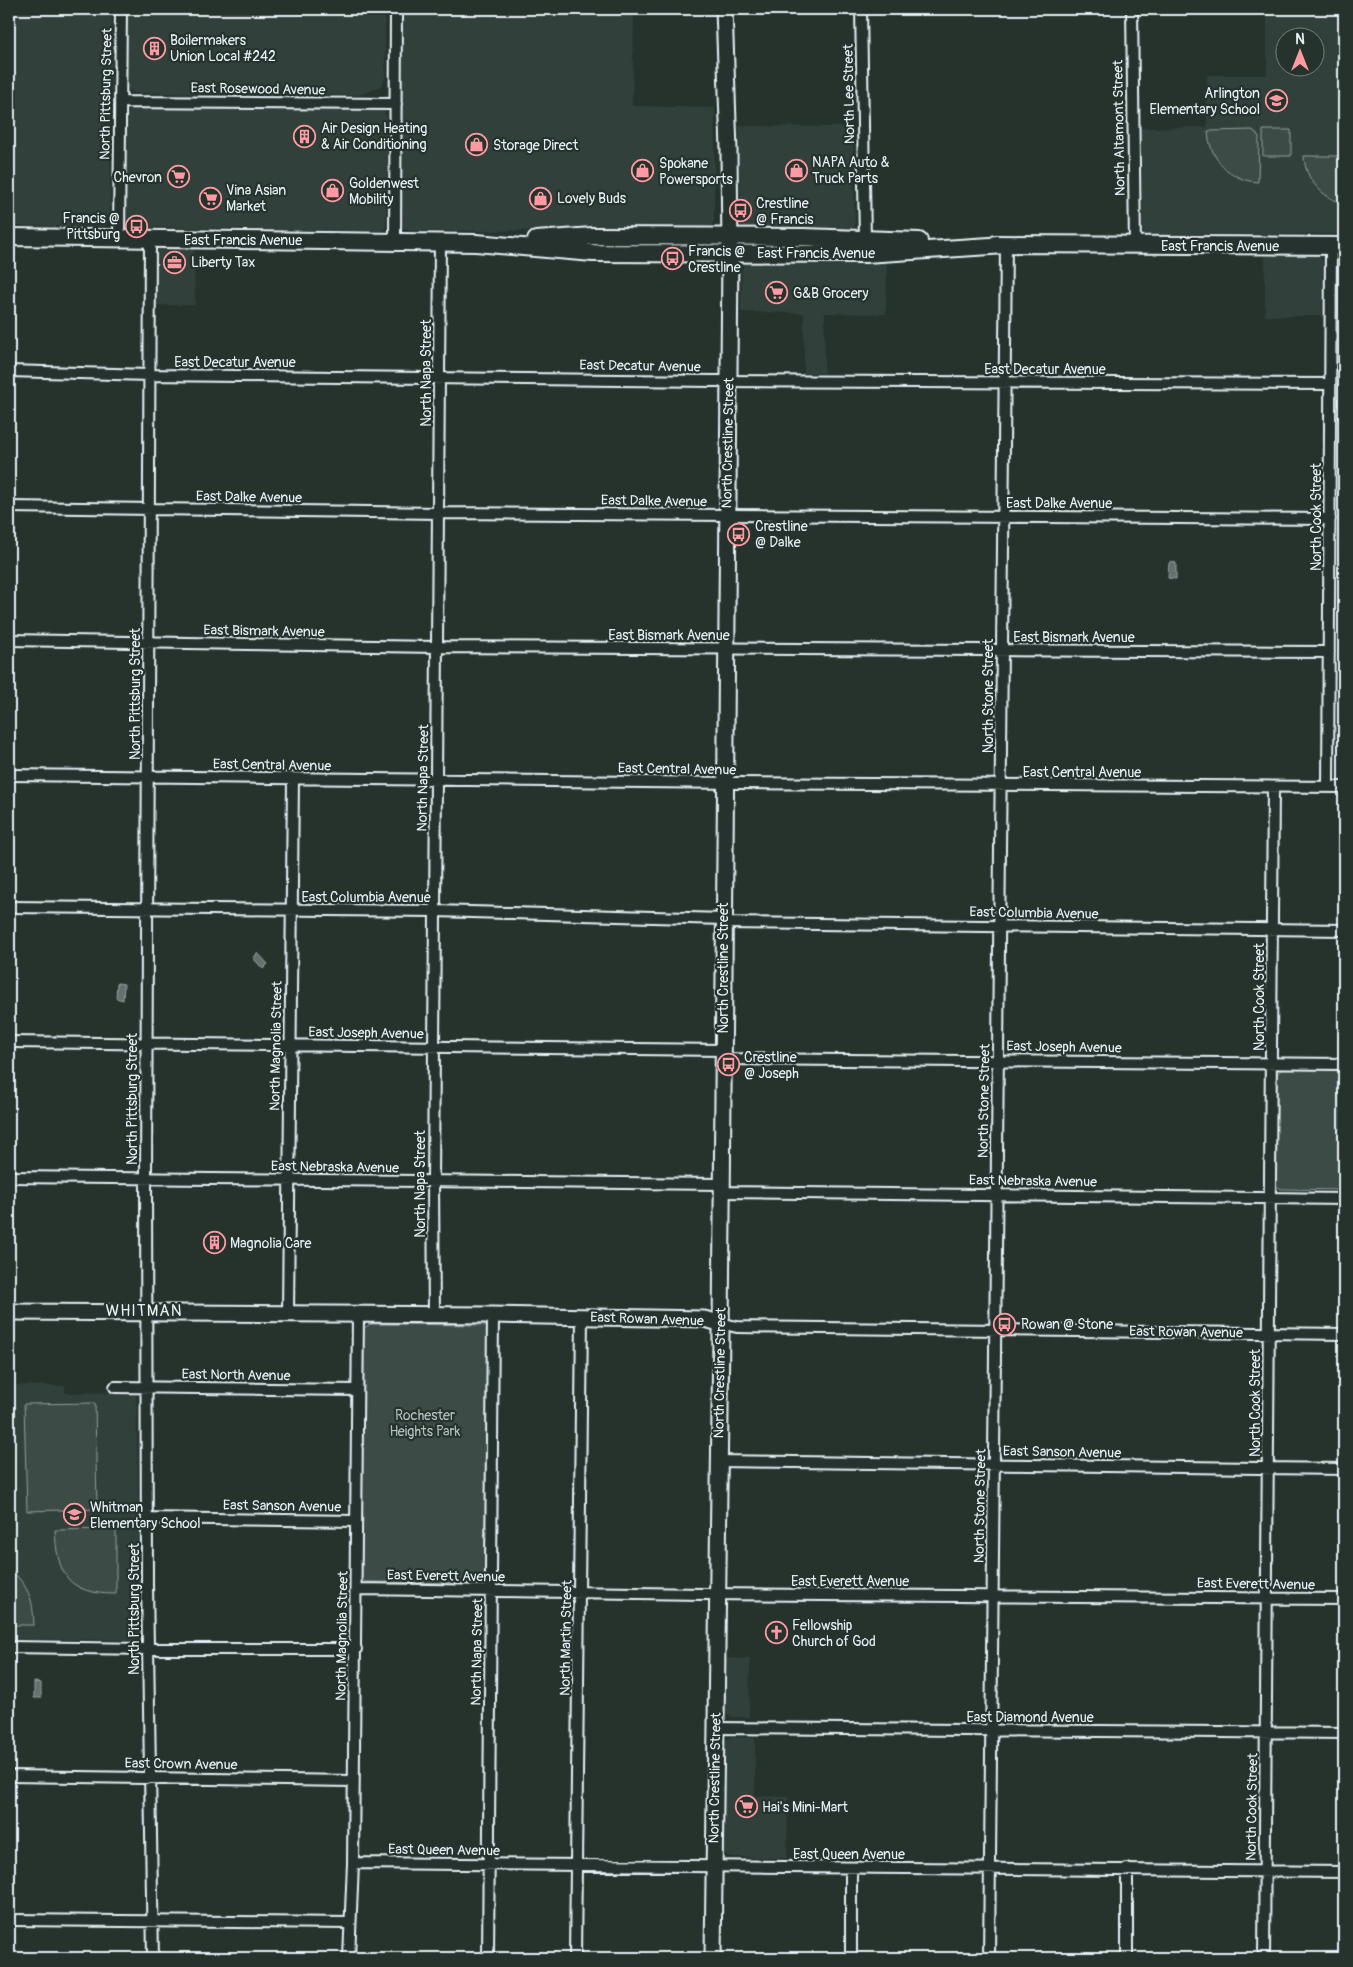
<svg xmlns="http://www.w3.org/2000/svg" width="1353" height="1967" viewBox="0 0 1353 1967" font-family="Pangolin,sans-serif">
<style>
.built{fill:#333f3a;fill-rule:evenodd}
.green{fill:#3e4b47;stroke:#939ea0}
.water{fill:#636f6d;stroke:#98a3a5}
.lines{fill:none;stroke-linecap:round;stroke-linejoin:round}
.street-casing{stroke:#e8f1f8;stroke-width:14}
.secondary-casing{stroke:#e8f1f8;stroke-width:19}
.primary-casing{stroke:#e8f1f8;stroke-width:20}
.street{stroke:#26332d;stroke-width:10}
.secondary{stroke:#26332d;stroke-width:15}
.primary{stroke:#26332d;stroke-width:16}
.labels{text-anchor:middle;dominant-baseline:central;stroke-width:4.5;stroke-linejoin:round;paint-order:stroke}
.poi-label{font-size:14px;fill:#e8f1f8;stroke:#26332d;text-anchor:start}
.street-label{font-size:14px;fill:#e8f1f8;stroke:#26332d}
.park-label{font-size:14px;fill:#b5bfc3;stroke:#26332d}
.quarter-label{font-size:16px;letter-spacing:1px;fill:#e8f1f8;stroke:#26332d}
</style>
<rect width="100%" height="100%" fill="#26332d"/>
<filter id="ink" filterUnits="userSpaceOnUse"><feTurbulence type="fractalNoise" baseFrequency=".02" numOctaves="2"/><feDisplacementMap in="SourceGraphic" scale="10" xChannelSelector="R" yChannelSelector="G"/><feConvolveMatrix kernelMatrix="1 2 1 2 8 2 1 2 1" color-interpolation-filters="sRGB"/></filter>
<g filter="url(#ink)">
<path class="built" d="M9,9H112L110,220L105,226H9Z
M128,9H385V79L380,87L359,95L134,93L129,90L127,84Z
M402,9H634L632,106L715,108L714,221L712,226L708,230L412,231L402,229L400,224Z
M1267,9H1344V234H1146L1143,232L1140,128L1207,127V75H1267ZM1286,38H1316V68H1286Z
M136,108H372L384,110L388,122L386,226L384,230L380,231L130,227L126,220L127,116L129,111Z
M739,126L853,127L855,224L853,229L848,231L747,230L744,228L741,221Z
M161,248H194L195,305H155L156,255L158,250Z
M1265,254L1320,255L1323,260L1322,316H1265Z
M887,257L886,314L825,313L824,373H804V313L741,312L742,269L746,261Z
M9,1385L65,1386V1393L132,1392L136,1394L141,1633L138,1640L9,1639Z
M724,1658L750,1659L749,1717H732L726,1714L724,1711Z
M731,1737L755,1738V1796L788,1797L787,1858L730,1857L722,1852L723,1746L725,1740Z"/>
<path class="green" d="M1253,130L1259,137L1258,182C1231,181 1209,159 1208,131Z
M1263,130H1291V156H1263Z
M1304,156H1344V204C1322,197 1305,180 1304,156Z
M1282,1069L1344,1070V1190L1281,1189L1276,1186L1277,1074Z
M371,1324L485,1325L488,1328L485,1549L488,1567L487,1583L365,1582L361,1578L363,1330L365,1327Z
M95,1403L97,1509L27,1511L24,1404Z
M116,1529V1594C68,1594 57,1575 55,1530Z
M9,1568C29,1587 33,1598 34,1625H9Z"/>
<path class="water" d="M1171,561L1176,563V579L1168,578L1169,563Z
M258,953L268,964L263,969L253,958Z
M117,983L124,984L123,1000L116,998Z
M34,1682L41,1683V1698H34Z"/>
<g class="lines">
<defs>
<path id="street" d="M861,9L865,239
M1132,9L1135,246
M120,102L396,104
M119,239L121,9
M150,239L146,1178L147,1584L153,1958
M395,241L396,9
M9,371L149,375L713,381L1330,384
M9,507L439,513L1330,519
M9,640L437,647L1329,652
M9,775L736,783L1344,787
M1328,787L1331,246
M9,907L435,911L724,919
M724,923L1344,930
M9,1042L723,1050
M723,1059L1344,1064
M9,1177L721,1184
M721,1192L1344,1199
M288,1314L293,779
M434,1315L433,1182L440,242
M720,1323L737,1327L1344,1334
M115,1387L357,1390
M718,1461L1344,1469
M147,1518L356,1521
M357,1589L703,1594L1344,1599
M9,1647L148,1649H356
M716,1728L1344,1733
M9,1776L353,1781
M353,1863L1344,1872
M9,1920L349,1923
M349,1958L353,1863L358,1314
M488,1958L493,1315
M575,1958L582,1317
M851,1958V1868
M989,1958L1006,245
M1127,1958V1869
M1264,1958L1273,787"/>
<path id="secondary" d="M9,1312L493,1315L704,1319L720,1323
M713,1958L721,1333L730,253L729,150L724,9"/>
<path id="primary" d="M9,237L476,243L593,253L865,254L1006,245
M536,240L593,236L803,237L919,241
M996,244L1344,246"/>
</defs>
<use href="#street" class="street-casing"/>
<use href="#secondary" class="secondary-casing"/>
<use href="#primary" class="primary-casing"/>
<use href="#street" class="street"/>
<use href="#secondary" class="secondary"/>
<use href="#primary" class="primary"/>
</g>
</g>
<defs>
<symbol id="building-ring" viewBox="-11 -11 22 22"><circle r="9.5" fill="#26332d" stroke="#ff9aa2" stroke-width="1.5"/><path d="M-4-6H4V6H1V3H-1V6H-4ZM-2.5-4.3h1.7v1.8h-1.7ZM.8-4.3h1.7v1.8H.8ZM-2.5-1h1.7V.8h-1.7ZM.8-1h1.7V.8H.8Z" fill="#ff9aa2"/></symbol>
<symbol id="school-ring" viewBox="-11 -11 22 22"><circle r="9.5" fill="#26332d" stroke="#ff9aa2" stroke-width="1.5"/><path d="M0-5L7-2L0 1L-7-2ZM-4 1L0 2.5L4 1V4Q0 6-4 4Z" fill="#ff9aa2"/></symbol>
<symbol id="shop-ring" viewBox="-11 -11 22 22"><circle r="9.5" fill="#26332d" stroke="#ff9aa2" stroke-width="1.5"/><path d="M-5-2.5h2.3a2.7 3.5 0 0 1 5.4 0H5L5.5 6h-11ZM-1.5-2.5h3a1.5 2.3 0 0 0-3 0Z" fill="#ff9aa2"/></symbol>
<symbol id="supermarket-ring" viewBox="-11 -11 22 22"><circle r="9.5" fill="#26332d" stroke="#ff9aa2" stroke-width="1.5"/><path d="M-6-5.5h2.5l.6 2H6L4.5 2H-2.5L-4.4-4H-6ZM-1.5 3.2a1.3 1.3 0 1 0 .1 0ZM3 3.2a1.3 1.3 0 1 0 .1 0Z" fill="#ff9aa2"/></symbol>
<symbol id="bus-ring" viewBox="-11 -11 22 22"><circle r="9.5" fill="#26332d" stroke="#ff9aa2" stroke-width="1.5"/><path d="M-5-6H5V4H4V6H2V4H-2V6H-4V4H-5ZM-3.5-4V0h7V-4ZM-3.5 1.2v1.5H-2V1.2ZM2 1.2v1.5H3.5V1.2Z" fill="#ff9aa2"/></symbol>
<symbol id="office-ring" viewBox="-11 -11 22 22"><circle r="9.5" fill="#26332d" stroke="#ff9aa2" stroke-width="1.5"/><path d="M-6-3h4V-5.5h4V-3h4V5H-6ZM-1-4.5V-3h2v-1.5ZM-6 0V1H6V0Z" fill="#ff9aa2"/></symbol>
<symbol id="church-ring" viewBox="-11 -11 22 22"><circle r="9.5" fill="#26332d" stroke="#ff9aa2" stroke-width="1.5"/><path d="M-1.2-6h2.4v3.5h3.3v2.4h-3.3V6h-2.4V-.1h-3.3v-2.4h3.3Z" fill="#ff9aa2"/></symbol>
</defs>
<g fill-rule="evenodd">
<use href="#building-ring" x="142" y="36" width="25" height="25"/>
<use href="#school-ring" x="1264" y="88" width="25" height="25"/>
<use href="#building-ring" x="292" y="124" width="25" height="25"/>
<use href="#shop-ring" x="464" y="132" width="25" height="25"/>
<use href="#shop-ring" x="784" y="158" width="25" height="25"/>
<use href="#shop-ring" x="630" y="158" width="25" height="25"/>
<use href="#supermarket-ring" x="166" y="164" width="25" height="25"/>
<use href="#shop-ring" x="320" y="178" width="25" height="25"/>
<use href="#supermarket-ring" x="198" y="186" width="25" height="25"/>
<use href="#shop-ring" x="528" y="186" width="25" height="25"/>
<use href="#bus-ring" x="728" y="198" width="25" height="25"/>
<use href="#bus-ring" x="124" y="214" width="25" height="25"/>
<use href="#bus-ring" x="660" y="246" width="25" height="25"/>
<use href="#office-ring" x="162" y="250" width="25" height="25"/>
<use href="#supermarket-ring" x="764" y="280" width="25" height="25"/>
<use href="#bus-ring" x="726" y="522" width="25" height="25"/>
<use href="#bus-ring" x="716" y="1052" width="25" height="25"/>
<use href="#building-ring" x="202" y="1230" width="25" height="25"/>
<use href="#bus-ring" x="992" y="1312" width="25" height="25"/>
<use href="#school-ring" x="62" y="1502" width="25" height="25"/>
<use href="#church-ring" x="764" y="1620" width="25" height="25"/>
<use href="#supermarket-ring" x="734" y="1794" width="25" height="25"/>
</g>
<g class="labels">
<g class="poi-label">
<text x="170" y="40">Boilermakers<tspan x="170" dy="16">Union Local #242</tspan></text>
<text x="1260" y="93" text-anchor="end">Arlington<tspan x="1260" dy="16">Elementary School</tspan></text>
<text x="321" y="128">Air Design Heating<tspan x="321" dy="16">&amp; Air Conditioning</tspan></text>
<text x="493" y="145">Storage Direct</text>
<text x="812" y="162">NAPA Auto &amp;<tspan x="812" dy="16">Truck Parts</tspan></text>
<text x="659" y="163">Spokane<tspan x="659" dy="16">Powersports</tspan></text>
<text x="162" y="177" text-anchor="end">Chevron</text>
<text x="349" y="183">Goldenwest<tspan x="349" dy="16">Mobility</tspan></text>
<text x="226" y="190">Vina Asian<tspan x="226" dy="16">Market</tspan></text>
<text x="557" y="198">Lovely Buds</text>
<text x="756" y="203">Crestline<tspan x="756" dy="16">@ Francis</tspan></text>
<text x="120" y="218" text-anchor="end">Francis @<tspan x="120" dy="16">Pittsburg</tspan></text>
<text x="688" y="251">Francis @<tspan x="688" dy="16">Crestline</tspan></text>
<text x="191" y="262">Liberty Tax</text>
<text x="793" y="293">G&amp;B Grocery</text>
<text x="755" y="526">Crestline<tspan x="755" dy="16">@ Dalke</tspan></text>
<text x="744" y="1057">Crestline<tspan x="744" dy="16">@ Joseph</tspan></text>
<text x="230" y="1243">Magnolia Care</text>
<text x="1021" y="1324">Rowan @ Stone</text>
<text x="90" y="1507">Whitman<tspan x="90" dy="16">Elementary School</tspan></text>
<text x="792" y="1625">Fellowship<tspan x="792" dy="16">Church of God</tspan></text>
<text x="762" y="1807">Hai's Mini-Mart</text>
</g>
<g class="street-label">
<text transform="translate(258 89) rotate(1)">East Rosewood Avenue</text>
<text transform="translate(106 94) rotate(-89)">North Pittsburg Street</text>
<text transform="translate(849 94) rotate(-91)">North Lee Street</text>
<text transform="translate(1119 128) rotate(-91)">North Altamont Street</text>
<text x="243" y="240">East Francis Avenue</text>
<text x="1220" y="246">East Francis Avenue</text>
<text x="816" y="253">East Francis Avenue</text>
<text x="235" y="362">East Decatur Avenue</text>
<text transform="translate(640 366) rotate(1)">East Decatur Avenue</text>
<text x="1045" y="369">East Decatur Avenue</text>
<text transform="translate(426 373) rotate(-90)">North Napa Street</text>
<text transform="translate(728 443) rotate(-89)">North Crestline Street</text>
<text transform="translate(249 497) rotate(1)">East Dalke Avenue</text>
<text transform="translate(654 501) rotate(1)">East Dalke Avenue</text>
<text x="1059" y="503">East Dalke Avenue</text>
<text transform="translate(1316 517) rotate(-90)">North Cook Street</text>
<text transform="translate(264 631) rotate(1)">East Bismark Avenue</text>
<text x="669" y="635">East Bismark Avenue</text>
<text x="1074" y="637">East Bismark Avenue</text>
<text transform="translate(135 694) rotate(-90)">North Pittsburg Street</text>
<text transform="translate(988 696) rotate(-90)">North Stone Street</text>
<text transform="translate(272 765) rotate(1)">East Central Avenue</text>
<text transform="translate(677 769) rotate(1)">East Central Avenue</text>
<text x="1082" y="772">East Central Avenue</text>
<text transform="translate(423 778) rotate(-89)">North Napa Street</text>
<text x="366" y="897">East Columbia Avenue</text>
<text transform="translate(1034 913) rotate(1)">East Columbia Avenue</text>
<text transform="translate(723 968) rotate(-90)">North Crestline Street</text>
<text transform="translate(1259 997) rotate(-90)">North Cook Street</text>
<text transform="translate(366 1033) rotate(1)">East Joseph Avenue</text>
<text transform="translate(276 1046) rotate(-89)">North Magnolia Street</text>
<text transform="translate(1064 1047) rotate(1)">East Joseph Avenue</text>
<text transform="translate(132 1099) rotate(-90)">North Pittsburg Street</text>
<text transform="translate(984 1101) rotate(-89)">North Stone Street</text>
<text transform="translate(335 1167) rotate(1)">East Nebraska Avenue</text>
<text transform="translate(1033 1181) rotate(1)">East Nebraska Avenue</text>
<text transform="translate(420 1184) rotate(-90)">North Napa Street</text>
<text transform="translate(647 1319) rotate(2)">East Rowan Avenue</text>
<text transform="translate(1186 1332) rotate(1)">East Rowan Avenue</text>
<text transform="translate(720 1373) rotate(-89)">North Crestline Street</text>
<text transform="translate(236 1375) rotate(1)">East North Avenue</text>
<text transform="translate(1255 1403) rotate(-90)">North Cook Street</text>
<text transform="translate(1062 1452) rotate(1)">East Sanson Avenue</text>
<text transform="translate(282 1506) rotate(1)">East Sanson Avenue</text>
<text transform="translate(980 1506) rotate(-89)">North Stone Street</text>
<text transform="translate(446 1576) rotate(1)">East Everett Avenue</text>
<text x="850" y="1581">East Everett Avenue</text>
<text transform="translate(1256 1584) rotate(1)">East Everett Avenue</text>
<text transform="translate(134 1609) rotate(-90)">North Pittsburg Street</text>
<text transform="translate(342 1636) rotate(-89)">North Magnolia Street</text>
<text transform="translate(566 1638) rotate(-89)">North Martin Street</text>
<text transform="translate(477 1652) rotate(-89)">North Napa Street</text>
<text x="1030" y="1717">East Diamond Avenue</text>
<text transform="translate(181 1764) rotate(1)">East Crown Avenue</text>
<text transform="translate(715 1778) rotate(-89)">North Crestline Street</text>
<text transform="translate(1252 1807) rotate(-89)">North Cook Street</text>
<text transform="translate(444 1850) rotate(1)">East Queen Avenue</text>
<text x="849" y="1854">East Queen Avenue</text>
</g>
<g class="park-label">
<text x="425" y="1415">Rochester<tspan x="425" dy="16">Heights Park</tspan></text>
</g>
<g class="quarter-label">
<text x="144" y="1311">WHITMAN</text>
</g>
</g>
<rect width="1353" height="1967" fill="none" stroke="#26332d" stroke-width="30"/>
<rect x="15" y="15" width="1323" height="1937" fill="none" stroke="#e8f1f8" stroke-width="2" filter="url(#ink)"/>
<g transform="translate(1300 52)"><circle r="24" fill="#26332d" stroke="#747f7e"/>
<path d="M0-4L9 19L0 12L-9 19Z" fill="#ff9aa2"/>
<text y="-8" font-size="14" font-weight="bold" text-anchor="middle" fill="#e8f1f8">N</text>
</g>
</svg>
